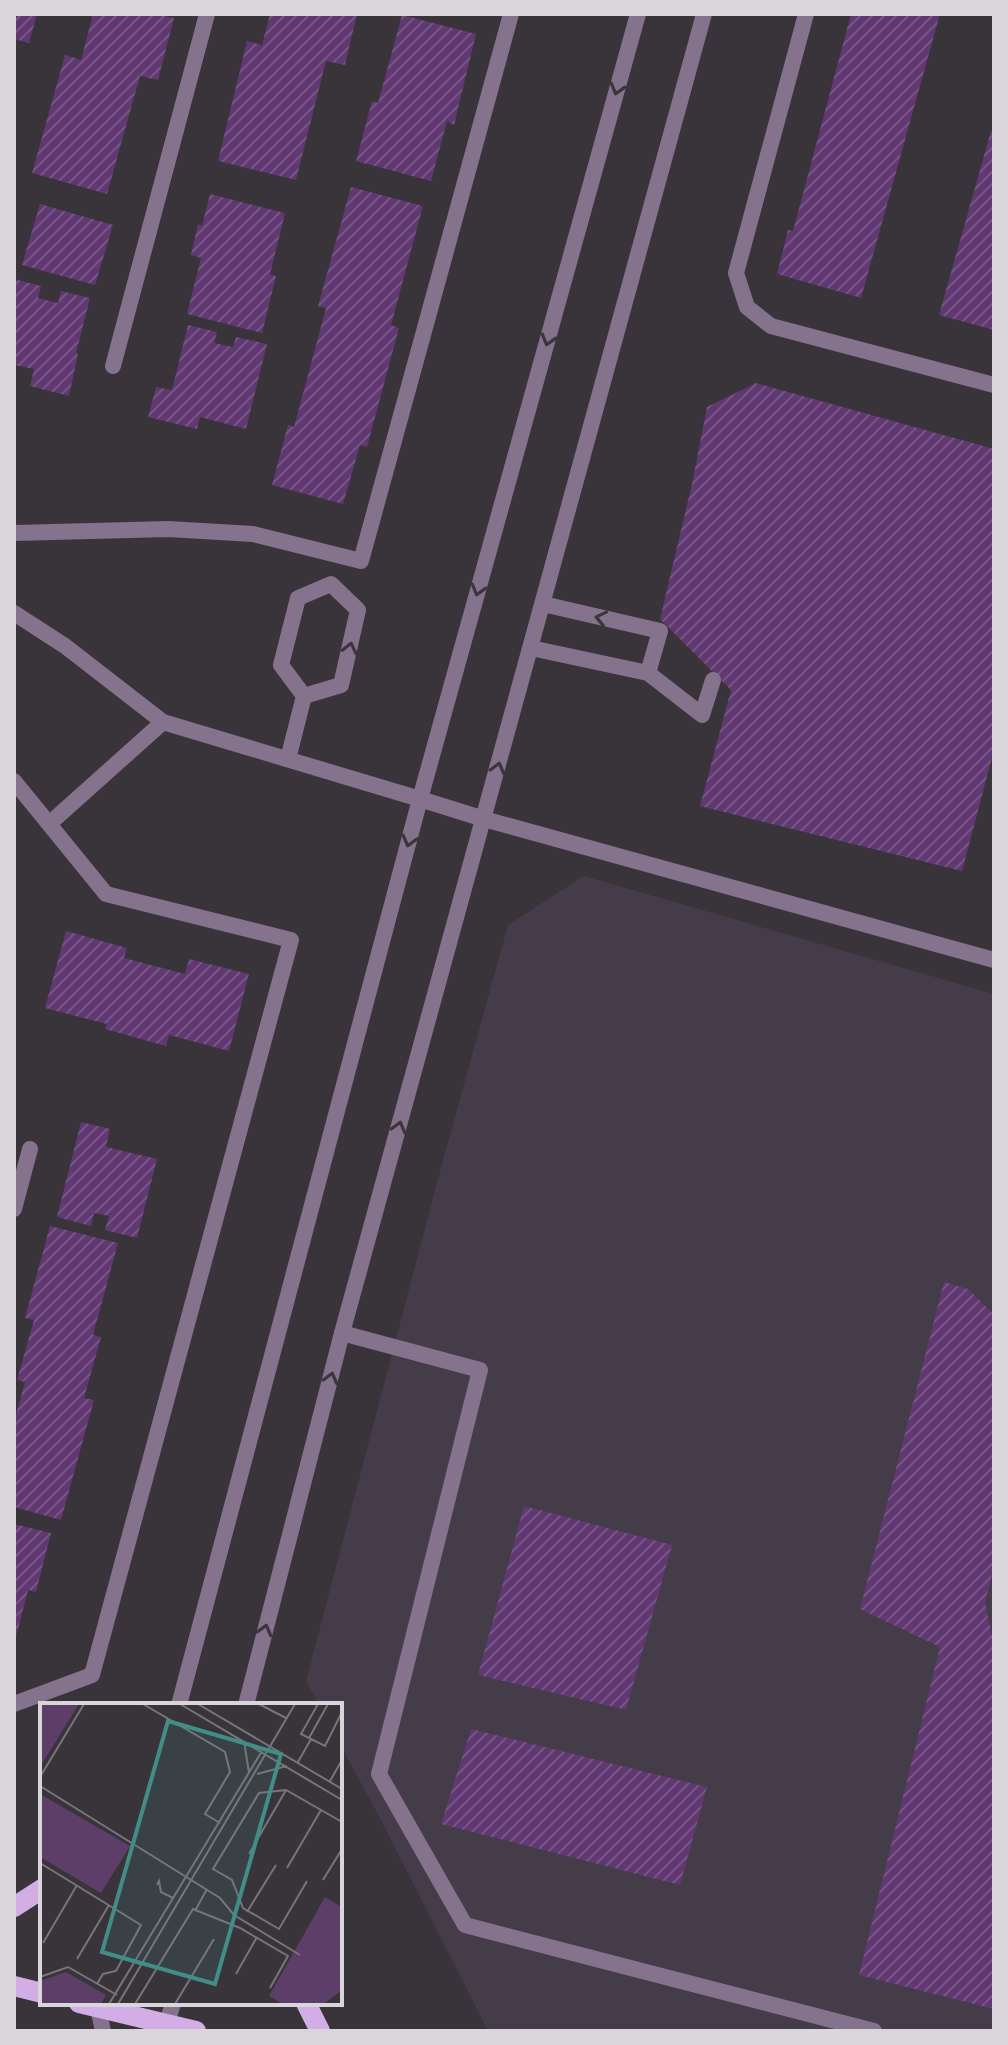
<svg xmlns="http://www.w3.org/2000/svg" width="1008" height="2045" viewBox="0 0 1008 2045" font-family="Rubik,sans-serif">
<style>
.built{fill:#453c49}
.building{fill:url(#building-hatch)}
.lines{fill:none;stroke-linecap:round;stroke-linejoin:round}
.service{stroke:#85728d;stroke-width:16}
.minor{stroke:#85728d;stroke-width:16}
.primary{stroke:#d3ade5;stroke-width:20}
.oneway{stroke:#3b353e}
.inset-road{fill:none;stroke:#78757a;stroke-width:2}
.view{fill:#418e89;fill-opacity:0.15;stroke:#418e89;stroke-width:4}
.inset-edge{fill:none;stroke:#d8d6da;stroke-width:4}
</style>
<defs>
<pattern id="building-hatch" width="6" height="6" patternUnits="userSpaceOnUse" patternTransform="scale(2)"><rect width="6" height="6" fill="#613872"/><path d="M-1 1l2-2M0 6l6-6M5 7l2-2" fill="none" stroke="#775486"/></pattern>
</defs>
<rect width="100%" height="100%" fill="#38343a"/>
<path class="built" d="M584,876L994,994V2031H488L382,1822L340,1744V1705H319L306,1681L439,1175L508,925Z"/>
<path class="building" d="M14,14H37L29,43L14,39Z
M93,14H163V16L174,18L158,80L140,76L107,194L32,173L65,55L81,60Z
M270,14H357L345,65L326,61L296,180L218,161L247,41L262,45Z
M851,14H940L861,298L777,274L788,230L793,231Z
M402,15L476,34L454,125L447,121L431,181L356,161L372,101L378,103Z
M991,131L994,132V330L939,315Z
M351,187L423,206L391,325L399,328L367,447L360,445L343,504L272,485L288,425L294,427L326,308L318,306Z
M210,194L285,213L270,274L276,276L262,333L187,314L201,258L191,255L198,224L202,226Z
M40,204L113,225L95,285L22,265Z
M14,279L41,286L38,298L58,303L61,291L90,298L76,353L78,354L69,396L30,386L34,369L14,365Z
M188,325L217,332L214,343L233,347L236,337L267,344L246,429L200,417L197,429L148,417L156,387L172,390Z
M756,383L994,449V750L962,871L700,806L731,690L660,619L692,484L707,407Z
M66,931L127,948L124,958L185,974L189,959L249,974L229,1051L169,1035L166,1046L105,1029L107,1024L45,1008Z
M81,1122L110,1129L106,1147L157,1159L137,1238L105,1230L109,1216L94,1213L91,1226L57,1217Z
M50,1226L118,1243L93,1335L101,1337L84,1398L94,1400L61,1520L14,1507V1422L25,1382L17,1380L34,1320L25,1318Z
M944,1282L968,1289L994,1315V1566L985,1603L994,1645V2009L859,1975L940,1647L860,1609Z
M524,1506L672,1545L626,1710L478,1675Z
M14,1524L51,1533L36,1592L28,1590L15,1641Z
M471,1729L707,1787L680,1885L441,1824Z"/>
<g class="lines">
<path class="service" d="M806,14L736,273L747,307L771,326L994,385
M113,366L207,14
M14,533L168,529L253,534L361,561L511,14
M543,604L660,631L648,673L702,715L713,680
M14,613L65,646L163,722L420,799
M531,648L648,673
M304,696L341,685L358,610L331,584
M288,759L304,696L281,665L298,598L331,584
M14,781L106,894L291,940L92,1675L14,1704
M49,824L163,722
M14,1209L30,1149
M342,1333L480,1370L379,1774L465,1925L874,2031"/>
<path class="minor" d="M420,799L484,819L994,960
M179,1705L420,799L638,14
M246,1705L342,1333L704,14
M99,2003L98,2008L103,2031
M161,2031L167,2024L173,2003"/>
<path class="primary" d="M14,1907L42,1889
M14,1986L42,1993
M79,2003L196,2031
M306,2003L320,2031"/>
</g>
<defs><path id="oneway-chevron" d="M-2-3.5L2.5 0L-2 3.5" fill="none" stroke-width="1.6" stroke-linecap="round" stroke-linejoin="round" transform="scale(2)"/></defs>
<g class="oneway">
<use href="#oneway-chevron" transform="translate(617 89) rotate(106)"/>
<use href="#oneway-chevron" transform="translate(548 340) rotate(106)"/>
<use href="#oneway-chevron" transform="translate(478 590) rotate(106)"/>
<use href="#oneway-chevron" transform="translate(601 618) rotate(-167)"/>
<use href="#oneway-chevron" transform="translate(350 648) rotate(-77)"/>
<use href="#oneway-chevron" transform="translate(498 768) rotate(-75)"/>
<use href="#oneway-chevron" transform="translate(409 841) rotate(105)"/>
<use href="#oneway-chevron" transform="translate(399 1127) rotate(-75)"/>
<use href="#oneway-chevron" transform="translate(331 1378) rotate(-75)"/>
<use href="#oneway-chevron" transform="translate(265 1630) rotate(-75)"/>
</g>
<g transform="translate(40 1703)">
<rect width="302" height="302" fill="#38343a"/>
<path d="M0,1H39L0,64ZM0,91L90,143L61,190L0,154ZM26,269L66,292L61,301H0V278Z" fill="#5c3e69"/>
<path d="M285,194L302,204V287L284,301H243L229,293Z" fill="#5c3e69"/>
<path class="inset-road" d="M103,1L185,49L190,69L165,111L180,120M140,1L302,97M158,1L302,86M219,1L246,15M278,1L261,31L285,43L302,9M269,35L288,1M204,38L209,70M258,59L271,36M217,71L247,63M0,74L44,1M290,78L302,57M0,83L180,195L194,212L260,252M209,151L246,87M0,160L101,222L76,268L63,271L57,281M247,165L281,107M283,177L302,146M267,178L239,226L203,205L192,177L173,166L219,90L246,87L302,119M117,182L119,178L121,189L133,195M155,208L167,186M207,209L236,162M3,240L37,182M37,256L69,202M196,271L217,234M0,274L28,264L77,292M69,301L222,48M78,301L255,1M95,301L153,206L200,225L248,253L230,285M135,301L174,236"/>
<path class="view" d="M128,18L241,51L175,281L62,249Z"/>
<rect width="302" height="302" class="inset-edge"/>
</g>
<rect width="1008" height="2045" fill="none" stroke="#d8d6da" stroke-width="32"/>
</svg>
